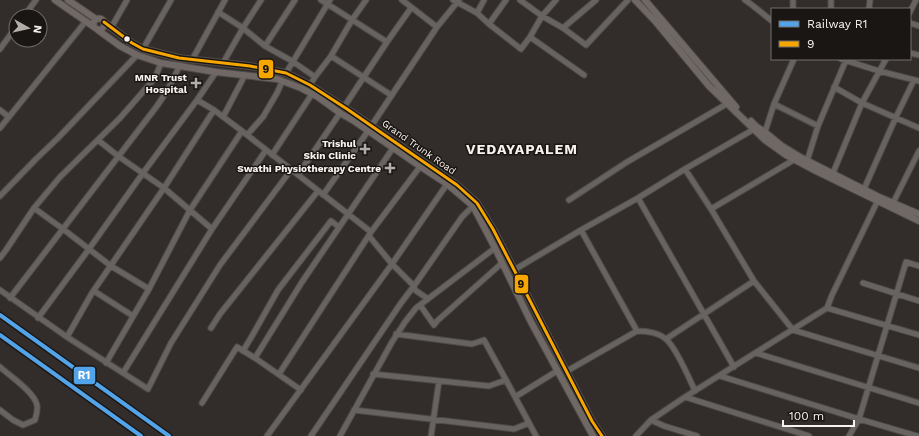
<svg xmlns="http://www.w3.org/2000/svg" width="919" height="436" viewBox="0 0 919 436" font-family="'Work Sans',sans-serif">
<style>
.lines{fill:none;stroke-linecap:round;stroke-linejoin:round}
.minor-casing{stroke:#4e4a47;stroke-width:7}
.major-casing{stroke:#4e4a47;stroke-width:8}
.minor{stroke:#666360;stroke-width:5}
.major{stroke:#706864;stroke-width:6}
.rail-casing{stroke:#6a6765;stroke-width:3}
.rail{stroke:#1a1613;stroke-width:1.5;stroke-dasharray:4.5;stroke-linecap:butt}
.bus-1-casing{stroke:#1a1613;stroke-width:6}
.bus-1{stroke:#f7a600;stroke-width:3}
.rail-1-casing{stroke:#1a1613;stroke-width:7}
.rail-1{stroke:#53a3e8;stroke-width:4}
.bus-dot{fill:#f8f2ee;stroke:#1a1613;stroke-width:1.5}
.poi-dot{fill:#b3ada9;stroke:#1a1613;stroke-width:1.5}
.labels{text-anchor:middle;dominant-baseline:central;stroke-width:3;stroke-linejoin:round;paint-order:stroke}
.poi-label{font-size:10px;font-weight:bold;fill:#f8f2ee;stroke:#1a1613;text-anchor:end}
.street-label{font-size:10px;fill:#f8f2ee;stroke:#1a1613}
.district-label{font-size:14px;font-weight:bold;letter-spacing:1px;fill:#f8f2ee;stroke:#1a1613}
.line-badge{stroke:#1a1613;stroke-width:1.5}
.badge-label{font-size:11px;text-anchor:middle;font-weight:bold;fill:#fff}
.pale-badge-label{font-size:11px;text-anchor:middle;font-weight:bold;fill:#111}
</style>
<rect width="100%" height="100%" fill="#322d2a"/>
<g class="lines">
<defs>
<path id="minor" d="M321,0L387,42
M402,0L437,27
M453,0L477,13L489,24L521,49L530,37L542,16L556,0
M520,0L542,16L563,28L596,0
M745,0L752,5L772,21
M793,9V0
M831,9V0
M869,9L870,0
M218,12L243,28L265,46L292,61L315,77
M910,12L916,0
M477,13L484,0
M24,16L36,0
M910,23L919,26
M489,24L506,0
M111,28L127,0
M563,28L586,45L628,0
M530,37L584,75
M265,46L295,0
M0,49L16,27
M143,49L171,0
M910,53L919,55
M331,56L391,95
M841,59L879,71L919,81
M192,60L225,0
M223,63L243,28L261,0
M286,73L330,0
M310,85L315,77L331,56L352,20L366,0
M834,87L862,103L919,128
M197,100L214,110L242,131L371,232
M774,104L818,126
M344,107L387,42L411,8
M0,110L9,117
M223,117L245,75
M0,128L86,21
M765,132L774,104L794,59
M247,135L263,117L277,93L282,82
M98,140L118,156L164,188L212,229
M272,155L312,94
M807,161L818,126L846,60
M685,169L711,209
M833,173L862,103L886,59
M298,175L340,113
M864,189L896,117L914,80
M323,195L368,131L437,27L459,0
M0,196L36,159L58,138L137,55
M638,198L734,367
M569,200L627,162L730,102
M893,203L919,151
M34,208L63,229L111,266L149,289
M581,230L637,331
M369,236L392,264L414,286L415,290L428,299
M0,258L6,250L34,208L60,177L120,118L155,78L161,63
M514,270L581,230L638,198L685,169L756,128
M754,281L793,330L919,368
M863,283L919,301
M0,290L67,337L148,389L171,343L220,265L291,170
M94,291L133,316
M10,298L157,106L167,91L180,65
M420,305L434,325L437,321L502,263
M827,308L919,335
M38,318L89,249L143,173L197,100L216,72
M211,328L220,314L318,191
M67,337L92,293L164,188L214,110
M666,339L754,281L711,209L797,158
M243,351L252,336L278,290L331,221L339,227
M756,353L919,403
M106,363L149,289L190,210L242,131
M0,367C10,376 34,392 37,405C38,410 36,416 35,420L23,425L13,420L0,410
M567,371L637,331C646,331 659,333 666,339C677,349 689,378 695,391
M123,373L212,229L266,150
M279,374L371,232L422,164
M373,374L489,386L506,380L484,340L472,344L396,334
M720,376L859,419L917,436
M506,380L536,436
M301,390L255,358L302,282L393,148
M515,397L557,371
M685,397L809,436
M202,403L237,347L255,358
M354,410L514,429L529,423
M651,420L664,426L697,436
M267,436L392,264L447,184
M311,436L401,303L414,286L462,217L473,206
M340,436L392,342L405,322L416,308L495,248
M431,436L439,381
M636,436L651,420L685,397L827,308L832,295L879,198
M849,436L859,419L906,262L919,266"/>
<path id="major" d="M55,0L94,27
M68,0L96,19
M635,0L655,21L709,86L765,140L786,155L816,171L919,221
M645,0L736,107
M93.5 24a5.5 5.5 0 1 1 11 0a5.5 5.5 0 1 1-11 0Z
M104,22L132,43L143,49L179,58L250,66L286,73L310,85L347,109L457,185L477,203L493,229L592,421L602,436
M98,30L120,46L137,55L161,63L216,72L277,79L301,88L318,97L340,113L354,121L421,167L447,184L473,206L495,248L531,322L593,436
M751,121L757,127L765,132L782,146L800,157L879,197L919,214"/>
</defs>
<use href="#minor" class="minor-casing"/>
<use href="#major" class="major-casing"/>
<use href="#minor" class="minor"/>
<use href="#major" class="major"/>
<defs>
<path id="rail" d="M0,335L141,436"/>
</defs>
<use href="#rail" class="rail-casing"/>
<use href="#rail" class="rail"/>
<defs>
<path id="bus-1" d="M104,22L132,43L143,49L179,58L250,66L286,73L310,85L347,109L457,185L477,203L493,229L592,421L602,436"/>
</defs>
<use href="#bus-1" class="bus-1-casing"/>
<use href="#bus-1" class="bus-1"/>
<defs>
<path id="rail-1" d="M0,315L169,436
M0,335L141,436"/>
</defs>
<use href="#rail-1" class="rail-1-casing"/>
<use href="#rail-1" class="rail-1"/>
</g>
<circle class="bus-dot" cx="127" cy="39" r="3.5"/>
<g class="poi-dot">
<path d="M194 77h4v4h4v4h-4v4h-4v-4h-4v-4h4z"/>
<path d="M363 143h4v4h4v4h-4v4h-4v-4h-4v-4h4z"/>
<path d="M388 162h4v4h4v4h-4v4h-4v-4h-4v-4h4z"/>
</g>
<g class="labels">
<g class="poi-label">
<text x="187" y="77">MNR Trust<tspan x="187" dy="12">Hospital</tspan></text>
<text x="356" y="143">Trishul<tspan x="356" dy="12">Skin Clinic</tspan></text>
<text x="381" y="168">Swathi Physiotherapy Centre</text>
</g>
<g class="street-label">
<text transform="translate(419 147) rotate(35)">Grand Trunk Road</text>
</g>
<g class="district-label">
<text x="522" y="149">VEDAYAPALEM</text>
</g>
</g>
<g class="line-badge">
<rect x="258" y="59" width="16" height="20" rx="4" fill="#f7a600"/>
<rect x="514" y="274" width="15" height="20" rx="4" fill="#f7a600"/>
<rect x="73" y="366" width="23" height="19" rx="4" fill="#53a3e8"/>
</g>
<g class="badge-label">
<text x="84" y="379">R1</text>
</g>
<g class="pale-badge-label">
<text x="266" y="73">9</text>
<text x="521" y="288">9</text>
</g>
<rect x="771" y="8" width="140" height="52" fill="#1a1613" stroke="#736e6b"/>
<rect x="779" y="21" width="20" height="6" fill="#53a3e8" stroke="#736e6b"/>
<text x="807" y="28" font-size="12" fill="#f8f2ee">Railway R1</text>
<rect x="779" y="41" width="20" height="6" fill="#f7a600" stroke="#736e6b"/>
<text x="807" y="48" font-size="12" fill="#f8f2ee">9</text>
<g transform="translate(28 28) rotate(98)"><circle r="19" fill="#1a1613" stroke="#736e6b"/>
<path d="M0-3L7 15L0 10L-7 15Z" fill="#b3ada9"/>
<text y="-6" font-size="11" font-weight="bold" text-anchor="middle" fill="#f8f2ee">N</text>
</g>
<path d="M783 420v6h71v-6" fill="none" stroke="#f8f2ee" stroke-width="2"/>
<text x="789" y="420" font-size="12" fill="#f8f2ee" stroke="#1a1613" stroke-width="3" paint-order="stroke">100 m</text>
</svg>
